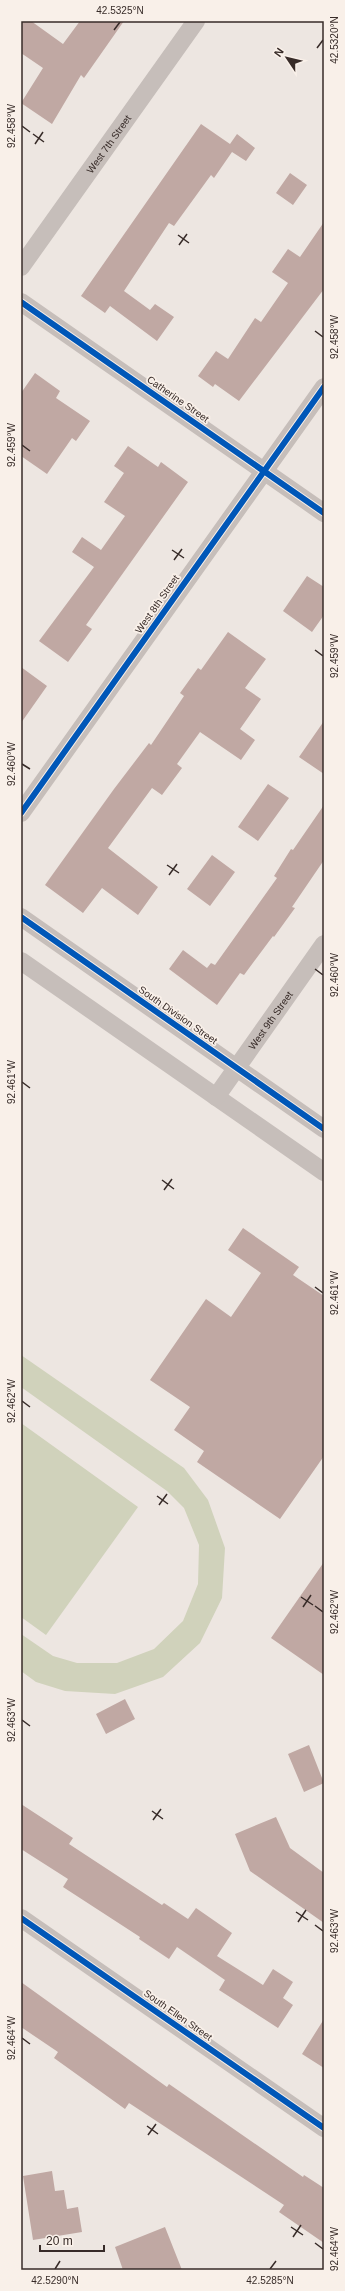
<svg xmlns="http://www.w3.org/2000/svg" width="345" height="2291" viewBox="0 0 345 2291" font-family="Helvetica,sans-serif">
<style>
.green{fill:#d0d2bb}
.building{fill:#c0a8a3}
.lines{fill:none;stroke-linecap:round;stroke-linejoin:round}
.street{stroke:#c6beba;stroke-width:18}
.cycleway-casing{stroke:#f9f0e9;stroke-width:8}
.cycleway{stroke:#0057b8;stroke-width:6}
.ticks{fill:none;stroke:#372b28;stroke-width:1.5}
.labels{text-anchor:middle;dominant-baseline:central;stroke-width:3.5;stroke-linejoin:round;paint-order:stroke}
.street-label{font-size:10px;fill:#372b28;stroke:#f9f0e9}
.neatline{fill:none;stroke:#372b28;stroke-width:1.5}
.ticks-label{font-size:10px;text-anchor:middle;fill:#372b28}
</style>
<rect width="100%" height="100%" fill="#ede6e1"/>
<path class="green" d="M21,1355L184,1468L208,1500L225,1548L222,1598L200,1643L163,1677L115,1694L65,1691L36,1682L21,1671V1634L53,1656L77,1663H117L154,1649L183,1621L198,1584L199,1545L184,1508L167,1491L21,1387Z
M21,1423L138,1507L46,1635L21,1617Z"/>
<path class="building" d="M21,21H31L63,44L80,21H124L84,78L81,75L52,124L21,103L43,68L21,53Z
M201,124L230,144L237,134L255,148L246,161L232,152L214,178L211,175L174,226L169,223L124,291L150,310L155,304L174,317L157,341L110,306L105,313L81,296Z
M290,173L307,185L293,205L276,193Z
M324,222V289L239,401L215,384L213,387L198,376L216,351L228,359L255,318L261,322L288,283L272,272L288,249L300,257Z
M35,373L60,391L56,398L90,421L76,441L72,438L47,474L21,456V393Z
M128,446L158,467L161,462L188,482L86,625L92,629L68,662L39,641L94,567L72,552L82,537L101,550L125,516L104,502L124,473L114,466Z
M307,576L324,587V615L312,632L283,611Z
M228,632L266,659L245,688L261,699L240,729L255,740L241,760L200,732L177,764L182,768L162,795L152,788L108,848L158,887L138,915L102,888L83,913L45,885L114,789L149,743L151,745L184,696L180,693L198,668L201,670Z
M21,667L47,686L21,723Z
M324,721V774L299,757Z
M268,784L289,798L258,841L238,827Z
M324,805V860L292,907L295,908L274,937L273,936L244,975L240,973L217,1005L169,969L183,950L207,968L211,963L215,965L277,878L274,876L291,849L293,850Z
M212,855L235,872L210,906L187,889Z
M243,1228L299,1267L293,1275L324,1296V1456L280,1519L197,1462L204,1451L174,1430L190,1407L150,1380L206,1299L231,1317L261,1273L228,1250Z
M324,1562V1675L271,1638Z
M125,1699L135,1719L106,1734L96,1714Z
M309,1745L324,1783L304,1792L288,1754Z
M21,1804L73,1838L69,1844L162,1905L164,1903L188,1919L196,1908L232,1933L217,1956L263,1985L273,1969L293,1982L283,1998L293,2005L278,2028L219,1990L225,1980L177,1947L169,1959L139,1939L140,1937L63,1887L68,1879L21,1849Z
M276,1817L290,1848L324,1873V1923L250,1871L235,1834Z
M21,1982L167,2087L169,2084L303,2177L304,2175L324,2188V2243L279,2212L284,2205L129,2103L125,2109L54,2058L58,2052L21,2027Z
M324,2019V2068L302,2054Z
M52,2171L55,2191L64,2190L67,2209L78,2207L82,2232L33,2240L23,2176Z
M165,2227L182,2270H123L115,2247Z"/>
<g class="lines">
<g class="street">
<path id="s1" d="M21,267L196,21"/>
<path d="M21,302L324,513"/>
<path d="M21,813L324,387"/>
<path d="M21,917L324,1129"/>
<path d="M21,961L324,1172"/>
<path id="s2" d="M216,1097L324,944"/>
<path d="M21,1918L324,2128"/>
</g>
<defs>
<path id="cycleway" d="M21,302L324,513
M21,813L324,387
M21,917L324,1129
M21,1918L324,2128"/>
</defs>
<use href="#cycleway" class="cycleway-casing"/>
<use href="#cycleway" class="cycleway"/>
</g>
<path class="ticks" d="M114,30L120,22M317,48L323,40M22,126L30,132M33,134L44,142M35,144L43,132M178,235L189,243M179,245L187,234M315,331L323,337M22,445L30,451M172,550L184,558M174,560L182,549M315,650L323,656M22,764L30,769M167,865L179,873M169,875L177,864M315,969L323,975M22,1082L30,1088M162,1180L174,1189M164,1190L172,1179M315,1287L323,1293M22,1401L30,1407M157,1496L168,1504M159,1505L167,1494M301,1597L313,1605M315,1606L323,1612M303,1607L311,1595M22,1720L30,1726M152,1811L163,1819M153,1820L161,1809M296,1912L308,1920M298,1922L306,1910M315,1925L323,1931M22,2038L30,2044M147,2126L158,2134M148,2135L156,2124M291,2227L303,2235M293,2237L301,2225M315,2243L323,2249M55,2269L60,2261M270,2269L276,2261"/>
<g class="labels">
<g class="street-label">
<text stroke="none"><textPath href="#s1" startOffset="151">West 7th Street</textPath></text>
<text transform="translate(178 399) rotate(35)">Catherine Street</text>
<text transform="translate(157 604) rotate(-55)">West 8th Street</text>
<text transform="translate(178 1015) rotate(35)">South Division Street</text>
<text stroke="none"><textPath href="#s2" startOffset="94">West 9th Street</textPath></text>
<text transform="translate(178 2015) rotate(35)">South Ellen Street</text>
</g>
</g>
<rect width="345" height="2291" fill="none" stroke="#f9f0e9" stroke-width="44"/>
<g transform="translate(287 58) rotate(305)" stroke="#f9f0e9" stroke-width="3" paint-order="stroke">
<path d="M0-3L7 15L0 10L-7 15Z" fill="#372b28"/>
<text y="-6" font-size="11" font-weight="bold" text-anchor="middle" fill="#372b28">N</text>
</g>
<path d="M40 2245v6h64v-6" fill="none" stroke="#372b28" stroke-width="2"/>
<text x="46" y="2245" font-size="12" fill="#372b28" stroke="#f9f0e9" stroke-width="3" paint-order="stroke">20 m</text>
<rect x="22" y="22" width="301" height="2247" class="neatline"/>
<g class="ticks-label">
<text x="120" y="14">42.5325°N</text>
<text transform="translate(334 40) rotate(-90)" y="4">42.5320°N</text>
<text transform="translate(11 126) rotate(-90)" y="4">92.458°W</text>
<text transform="translate(334 337) rotate(-90)" y="4">92.458°W</text>
<text transform="translate(11 445) rotate(-90)" y="4">92.459°W</text>
<text transform="translate(334 656) rotate(-90)" y="4">92.459°W</text>
<text transform="translate(11 764) rotate(-90)" y="4">92.460°W</text>
<text transform="translate(334 975) rotate(-90)" y="4">92.460°W</text>
<text transform="translate(11 1082) rotate(-90)" y="4">92.461°W</text>
<text transform="translate(334 1293) rotate(-90)" y="4">92.461°W</text>
<text transform="translate(11 1401) rotate(-90)" y="4">92.462°W</text>
<text transform="translate(334 1612) rotate(-90)" y="4">92.462°W</text>
<text transform="translate(11 1720) rotate(-90)" y="4">92.463°W</text>
<text transform="translate(334 1931) rotate(-90)" y="4">92.463°W</text>
<text transform="translate(11 2038) rotate(-90)" y="4">92.464°W</text>
<text transform="translate(334 2249) rotate(-90)" y="4">92.464°W</text>
<text x="55" y="2284">42.5290°N</text>
<text x="270" y="2284">42.5285°N</text>
</g>
</svg>
